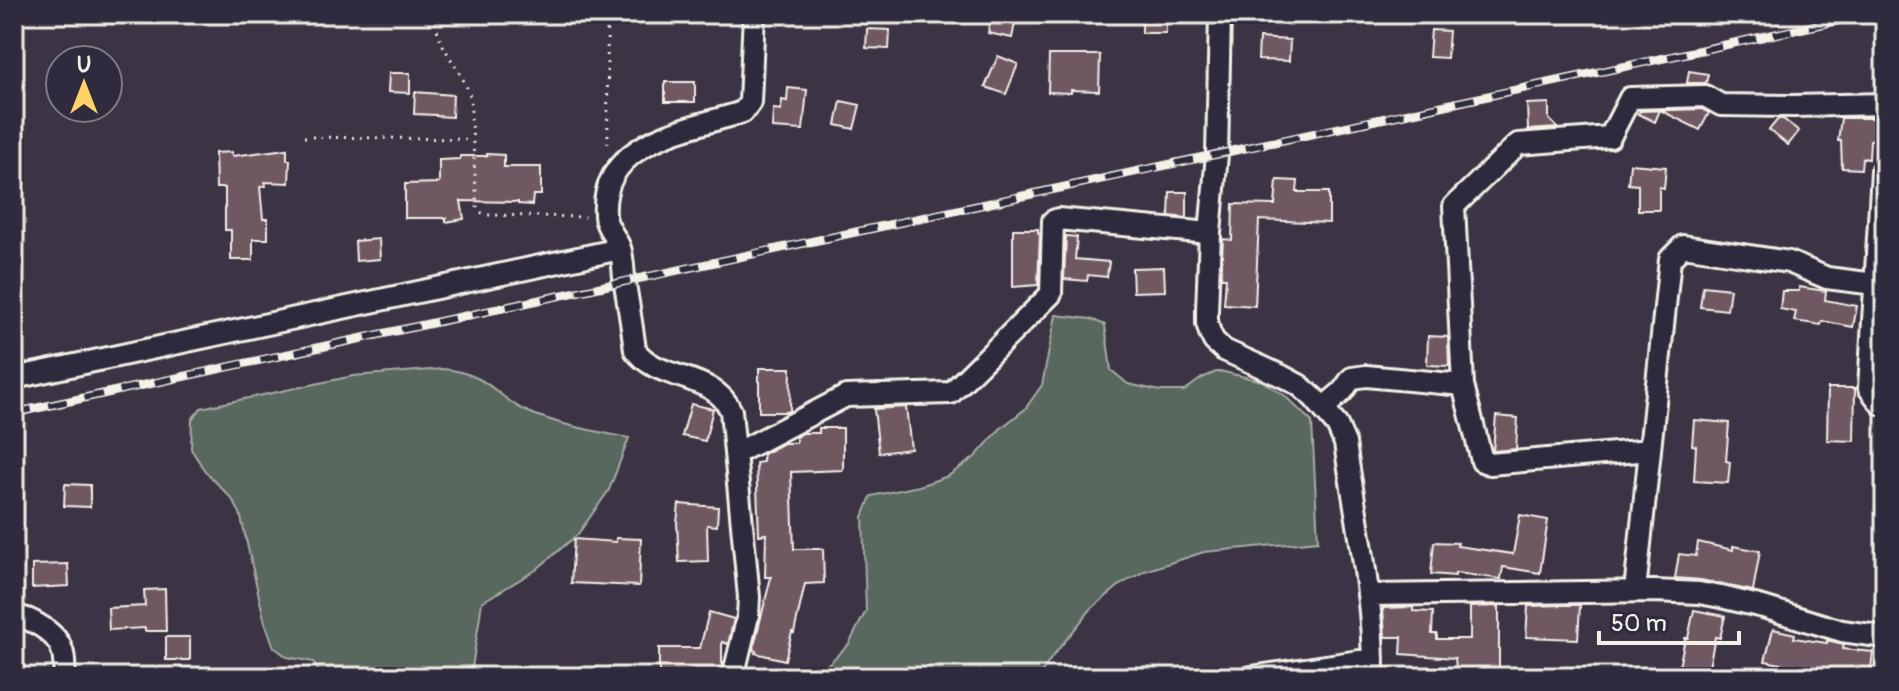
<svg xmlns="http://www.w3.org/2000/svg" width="1899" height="691" viewBox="0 0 1899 691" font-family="Pangolin,sans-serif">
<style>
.green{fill:#59685f;stroke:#a6aca4;stroke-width:2}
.building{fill:#705862;stroke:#f4f1e8;stroke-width:2}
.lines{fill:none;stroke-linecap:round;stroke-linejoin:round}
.minor-casing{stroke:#f4f1e8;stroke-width:26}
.path{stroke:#f4f1e8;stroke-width:3;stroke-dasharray:2 6;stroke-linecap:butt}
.minor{stroke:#2f2a3d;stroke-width:20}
.rail-casing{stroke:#f4f1e8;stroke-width:9}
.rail{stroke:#2f2a3d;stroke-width:6;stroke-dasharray:18;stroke-linecap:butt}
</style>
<rect width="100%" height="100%" fill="#3c3344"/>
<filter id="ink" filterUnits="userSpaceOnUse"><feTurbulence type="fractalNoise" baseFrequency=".0125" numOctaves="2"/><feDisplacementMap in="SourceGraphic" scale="16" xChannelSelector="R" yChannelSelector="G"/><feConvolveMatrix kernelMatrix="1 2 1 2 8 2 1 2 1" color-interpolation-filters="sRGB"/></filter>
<g filter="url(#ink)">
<path class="green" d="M1056,315L1091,319L1105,325L1111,370L1128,384L1160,391H1184L1202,378L1216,372H1224L1262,381L1284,395L1312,422L1318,541L1204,552L1145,571L1120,585L1091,609L1052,657L1039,677H810L822,670L849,644L866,611L863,517L871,496L919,486L948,476L975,457L1000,429L1025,409L1042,385Z
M443,369C455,370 468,373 479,379C496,388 508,403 526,411C558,425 595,431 629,438L609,490L578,534L536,570L482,602L472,668L477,673L483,674L541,677H322L313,662L287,657L274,647L265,623L240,513L232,499L205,471L191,449L192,419L201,408L353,376Z"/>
<path class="building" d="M992,14L1016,18L1012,38L988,33Z
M1142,14H1166V33H1142Z
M867,29L890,30L889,49L866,48Z
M1431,30L1449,31L1447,58L1429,57Z
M1259,38L1290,40L1289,61L1258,60Z
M1049,55H1100L1099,91L1071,90V93L1048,92Z
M998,56L1018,64L1006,94L985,87Z
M1689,71L1708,74L1706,83H1687Z
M389,73H410V93L388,92Z
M665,82H695V102H665Z
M788,88L807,90L803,130L772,128L773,109L781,110L782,100L787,101Z
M415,92L453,95L452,117L436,116V115L414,114Z
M841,101L860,105L854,129L836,125Z
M1549,103V119L1558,128L1528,130L1527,104Z
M1702,109L1709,113L1700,130L1660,110L1655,122L1638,114L1640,111Z
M1841,118H1885V137L1870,140L1869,159L1862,158L1861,169L1842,168L1841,141H1838Z
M1778,119H1783L1799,131L1788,145L1769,130Z
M287,149V160H290L289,183L265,182L266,186L260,187L263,219H268V239H253V260H231V230H225V188H216L215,153L232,152V156Z
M487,154L504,155V167H541V195H533L532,205L518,204V202L461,201L464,219L446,222V218H405V184L439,183V160L460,159V156H487Z
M1630,164L1666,167L1664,188L1659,187V210H1638V185L1628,184Z
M1277,180L1298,181L1297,192H1329V223L1259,220L1255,306L1224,304L1226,278H1221L1223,239L1232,240L1233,204L1275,205Z
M1170,192H1187V218L1169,216Z
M1013,229H1038V233L1040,234L1038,285L1013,287Z
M1066,236L1077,237L1075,259L1109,262L1107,277L1088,275L1087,281L1064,279Z
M379,239L380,259L356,261L355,241Z
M1164,267L1165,291L1133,292L1132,268Z
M1703,286L1730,289L1727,310L1700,307Z
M1799,287L1826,291L1825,300L1857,306L1853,327L1822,321L1821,325L1794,321L1796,312L1780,309L1782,291H1799Z
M1428,336L1448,337L1449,366L1427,365Z
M759,368H791L790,410L787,412H759Z
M1828,388H1855L1854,441L1827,440Z
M691,404L713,409L705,441L682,436Z
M906,407L911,449L879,453L874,409Z
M1496,416L1518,418L1516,449L1493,451Z
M1694,420L1729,423L1726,461L1730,462L1728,483L1694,481L1696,446L1692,445Z
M819,428H843V470L791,472L794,549H823L824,583L805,584L794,633L792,632L785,660L755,653L756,651L753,650L771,577H765L766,534L759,535L756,463L763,462V454L784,443H796V437L803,433H819Z
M65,484L90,485V507L64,506Z
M679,504L718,507L717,526L707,525L708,561L679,562L677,523Z
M1520,515L1548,520L1540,573L1503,567L1501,579L1455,573V576L1431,574L1434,542L1458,543L1457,546L1513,554Z
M616,538L641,539L639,586L571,583L574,539L616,542Z
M1698,542L1733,550V546L1760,551L1753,591L1701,580L1675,578L1679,554L1696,556Z
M68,564L69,586L32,588V565Z
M165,589L166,631H145V628L109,630L108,608L145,606L144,590Z
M1564,605H1580L1578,639L1526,637L1528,606Z
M1499,606V671L1456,669L1455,658L1401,654L1402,637H1385L1383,608L1413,607V611L1433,612L1432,634H1437V639H1470V607Z
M1694,610L1725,616L1720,638L1715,637L1707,677H1677L1685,638H1688Z
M709,612L734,619L728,644L722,642V666L720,675L659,676V648H700Z
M1773,629L1795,634L1794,638L1827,643V641H1831L1844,644L1843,649L1873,652L1870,677H1821L1822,672L1765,661Z
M166,637H190V660H166Z"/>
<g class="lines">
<defs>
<path id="minor" d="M1220,14L1217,154L1210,233L1207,311V323L1210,333L1214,341L1224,350L1282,376L1299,385L1314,398L1337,425L1345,443C1356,520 1374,599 1373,677
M1885,171H1882L1869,388L1881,404L1885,405
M14,378L620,249
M1463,385L1454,206L1518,144L1610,137L1630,98L1705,96L1721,105L1793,106L1885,104
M1323,408L1342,392L1352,378L1366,376L1463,385L1482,461L1490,464L1650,450L1670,259L1683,246L1789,262L1827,278L1875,284
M735,454L846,396L951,393L1051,294L1053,221L1058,219L1210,233
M1635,591L1650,450
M1368,595L1655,591L1699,593L1721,597L1763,607L1842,631L1885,637
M14,616C30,617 57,633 62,650C65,658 64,668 65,677
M733,677L748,616L749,597L731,411C714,372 658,382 635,350C632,326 628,302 624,278C623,268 623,257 620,248C616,237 605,226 605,215C600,140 689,129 743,112L750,102L754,14
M1251,677L1373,659"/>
</defs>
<use href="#minor" class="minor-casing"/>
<path class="path" d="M435,14C436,49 460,64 470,96L477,207L480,212L486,215L585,217
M607,14L608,150
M304,137L472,139"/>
<use href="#minor" class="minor"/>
<defs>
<path id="rail" d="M14,413L1869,14"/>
</defs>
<use href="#rail" class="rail-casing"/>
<use href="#rail" class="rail"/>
</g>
</g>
<rect width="1899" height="691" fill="none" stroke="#2f2a3d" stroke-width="48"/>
<rect x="24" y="24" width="1851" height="643" fill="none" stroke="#f4f1e8" stroke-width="3" filter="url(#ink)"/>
<g transform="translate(84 84)"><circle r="38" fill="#2f2a3d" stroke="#7e7a81" stroke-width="2"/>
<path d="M0-6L14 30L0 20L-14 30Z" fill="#ffd166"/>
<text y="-12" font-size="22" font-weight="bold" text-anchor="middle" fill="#f4f1e8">U</text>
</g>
<path d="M1599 631v12h140v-12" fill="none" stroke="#f4f1e8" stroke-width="4"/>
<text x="1611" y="631" font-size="24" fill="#f4f1e8" stroke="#2f2a3d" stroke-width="6" paint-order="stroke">50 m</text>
</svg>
